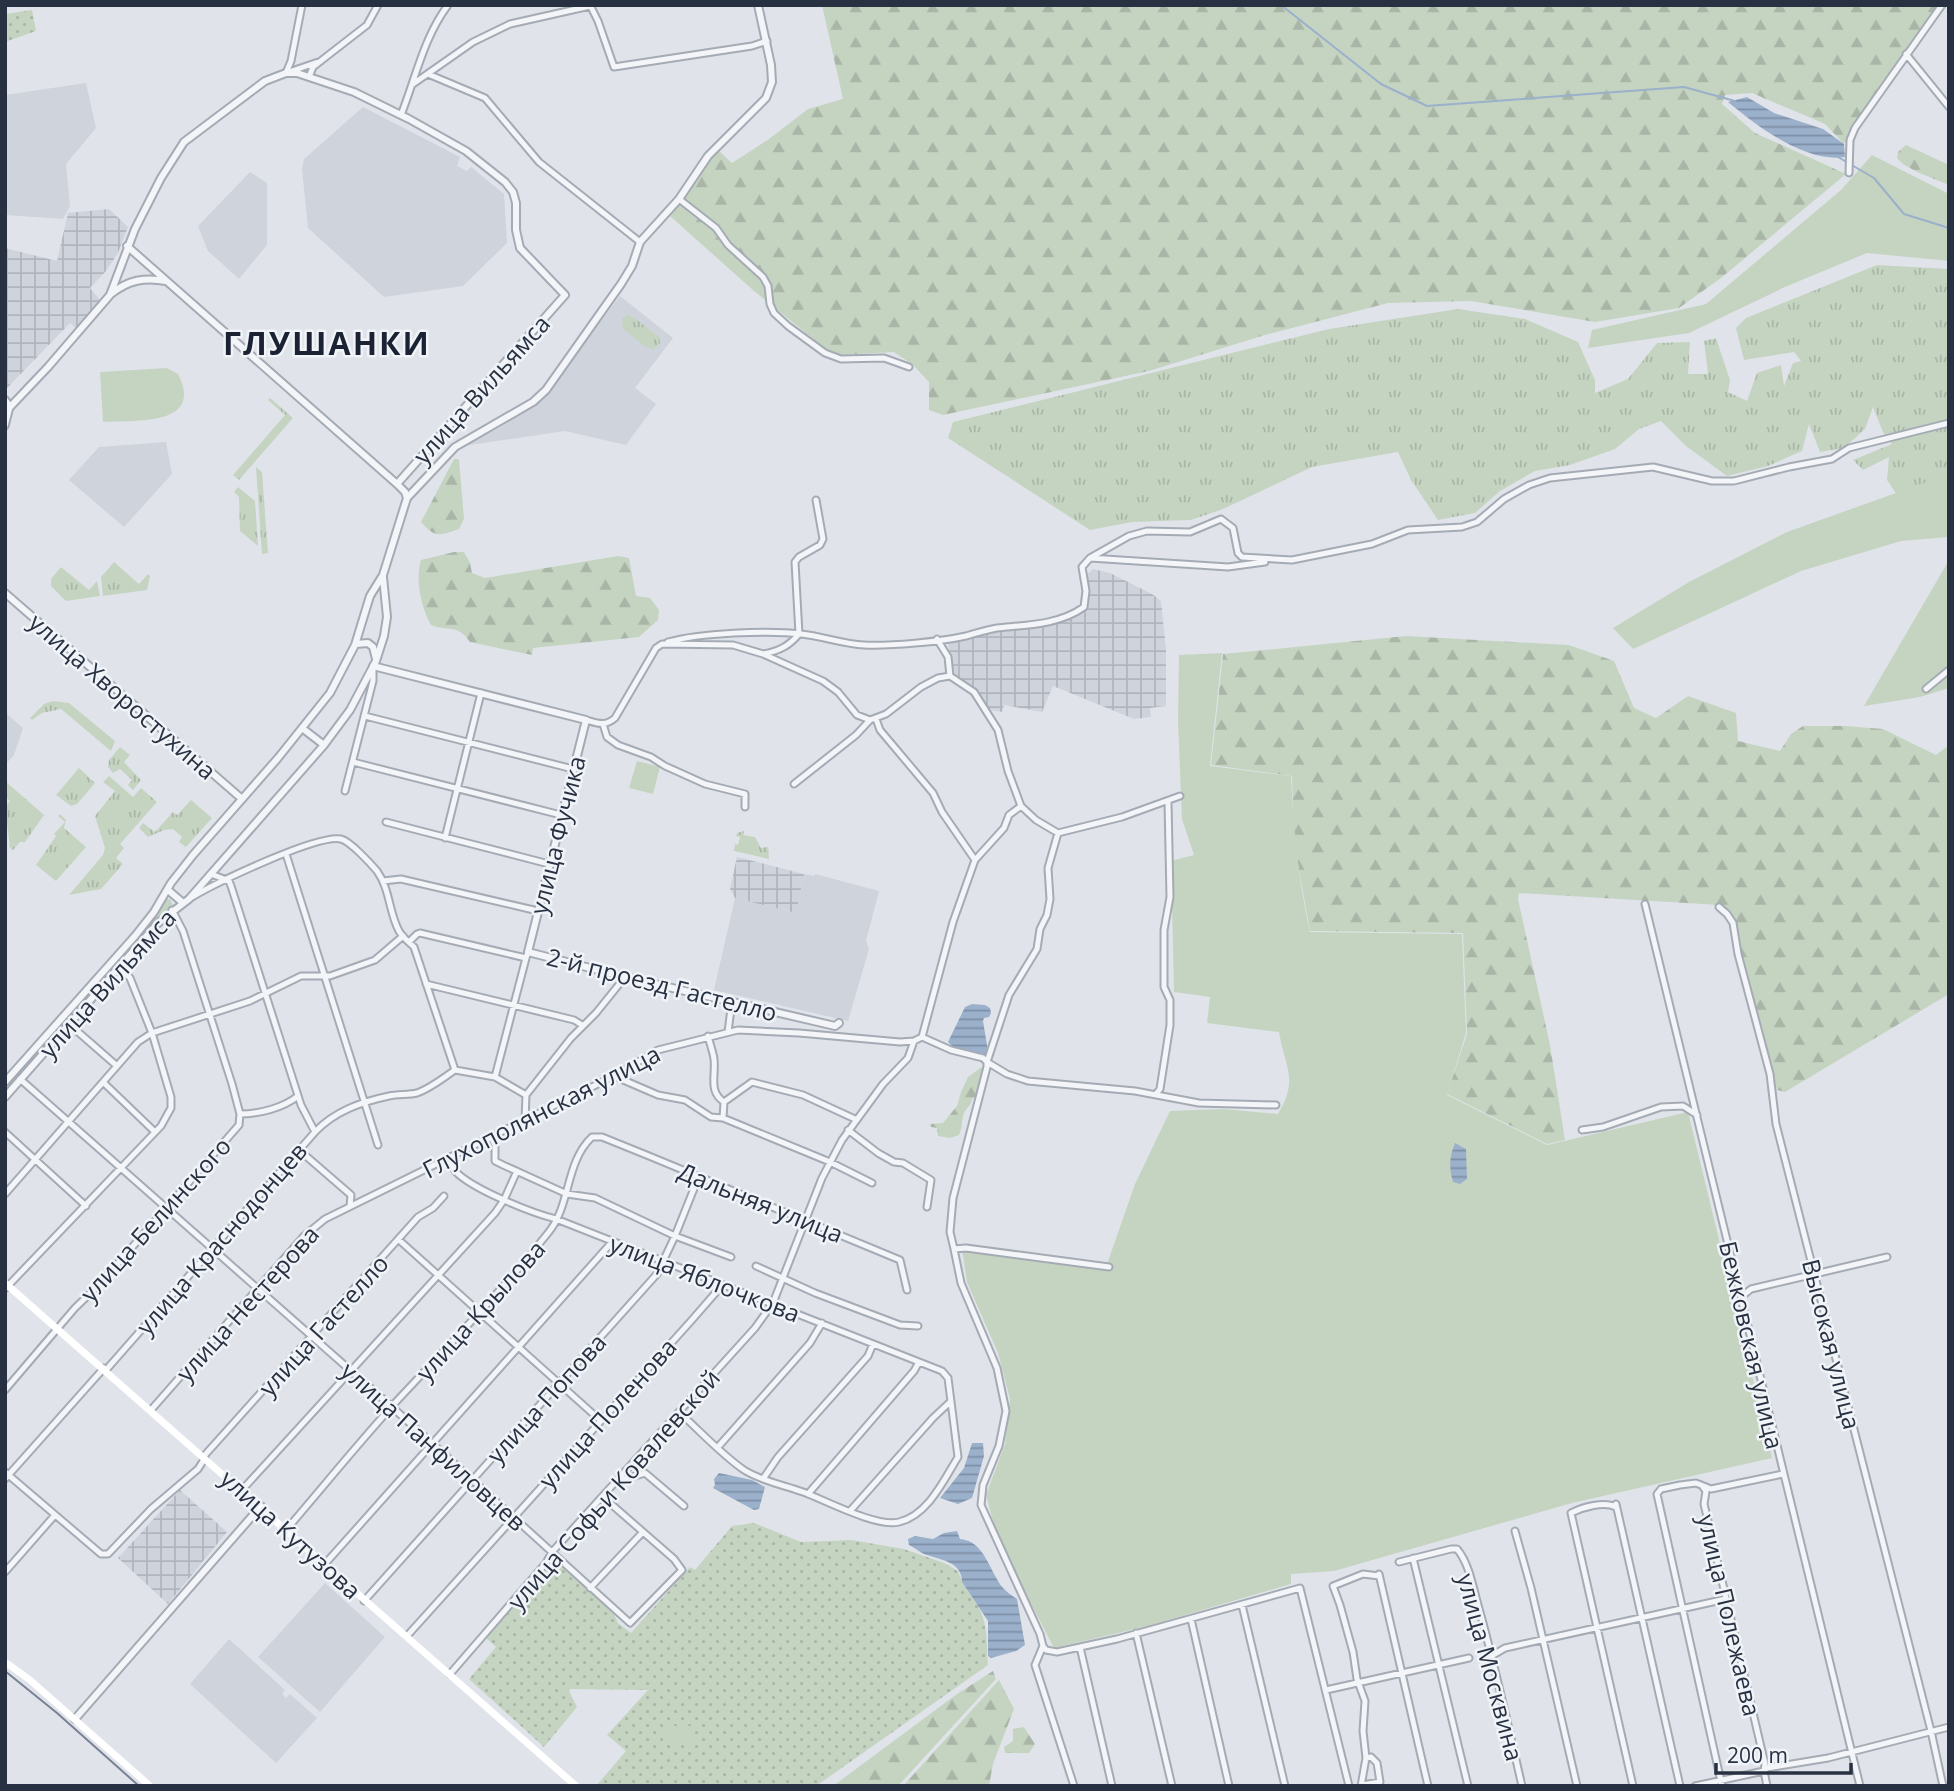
<svg xmlns="http://www.w3.org/2000/svg" width="1954" height="1791" viewBox="0 0 1954 1791" font-family="'Open Sans',sans-serif">
<style>
.built{fill:#ced3dc}
.industrial{fill:url(#industrial-grid)}
.grass{fill:url(#grass-tufts)}
.forest{fill:url(#forest-firs)}
.park{fill:url(#park-dots)}
.garden{fill:#c5d4c1}
.water{fill:url(#water-rules)}
.lines{fill:none;stroke-linecap:round;stroke-linejoin:round}
.stream{stroke:#9ab0cb;stroke-width:2}
.minor-casing{stroke:#a5abb4;stroke-width:9}
.tertiary-casing{stroke:#a5abb4;stroke-width:10}
.minor{stroke:#f3f5f8;stroke-width:5}
.tertiary{stroke:#f3f5f8;stroke-width:6}
.secondary{stroke:#fff;stroke-width:7}
.tram{stroke:#798294;stroke-width:2}
.labels{text-anchor:middle;dominant-baseline:central;stroke-width:5;stroke-linejoin:round;paint-order:stroke}
.street-label{font-size:24px;fill:#283142;stroke:#f0f3f7}
.district-label{font-size:32px;font-weight:bold;letter-spacing:2px;fill:#1a2233;stroke:#f0f3f7}
</style>
<defs>
<pattern id="industrial-grid" width="8" height="8" patternUnits="userSpaceOnUse" patternTransform="scale(1.75)"><rect width="8" height="8" fill="#ced3dc"/><path d="M0 4h8M4 0v8" fill="none" stroke="#b1b6be"/></pattern>
<pattern id="grass-tufts" width="24" height="20" patternUnits="userSpaceOnUse" patternTransform="scale(1.75)"><rect width="24" height="20" fill="#c5d4c1"/><path d="M3 7l-1-3M5 7V3M7 7l1-3M15 17l-1-3M17 17v-4M19 17l1-3" fill="none" stroke="#a9b6a7"/></pattern>
<pattern id="forest-firs" width="22" height="20" patternUnits="userSpaceOnUse" patternTransform="scale(1.75)"><rect width="22" height="20" fill="#c5d4c1"/><path d="M5 1l3.5 6h-7zM16 11l3.5 6h-7z" fill="#a9b6a7"/></pattern>
<pattern id="park-dots" width="8" height="8" patternUnits="userSpaceOnUse" patternTransform="scale(1.75)"><rect width="8" height="8" fill="#c5d4c1"/><path d="M2 2h.1M6 6h.1" fill="none" stroke="#a9b6a7" stroke-width="1.8" stroke-linecap="round"/></pattern>
<pattern id="water-rules" width="6" height="5" patternUnits="userSpaceOnUse" patternTransform="scale(1.75)"><rect width="6" height="5" fill="#9ab0cb"/><path d="M0 2.5h6" fill="none" stroke="#7e90a6"/></pattern>
</defs>
<rect width="100%" height="100%" fill="#e0e4ea"/>
<path class="built" d="M86,83L96,128L66,164L70,206L63,219L5,215V95Z
M363,107L460,157L457,166L467,171L471,167L504,194L507,243L463,286L384,297L308,228L302,169L304,159Z
M250,172L267,183V245L239,279L208,251L198,226Z
M620,296L673,338L635,388L656,404L626,445L565,431L463,446L499,428L540,402Z
M166,442L172,474L124,527L69,480L99,447Z
M5,706L8,715L23,728L14,755L5,765Z
M804,874L814,876L815,874L879,891L866,941L869,949L848,1021L714,990L735,898L796,913Z
M325,1583L385,1637L320,1712L258,1657Z
M229,1639L285,1690L282,1694L286,1698L290,1694L317,1718L276,1763L190,1684Z"/>
<path class="industrial" d="M109,209L128,227L118,253L106,271L90,288L100,300L77,329L70,323L7,388L5,248L57,261L68,213Z
M1093,569L1110,573L1152,594L1161,601L1166,649V706L1150,708L1151,717L1134,719L1053,686L1042,712L1004,705L1002,712L985,709L973,690L958,679L952,670L948,644L985,632L1055,624L1074,616L1086,607L1085,576Z
M737,857L804,874L796,913L735,898L730,889Z
M180,1490L227,1532L168,1604L118,1558Z"/>
<path class="grass" d="M1877,265L1949,269V478L1897,495L1887,480L1889,457L1863,470L1853,460L1892,444L1883,432L1873,407L1865,429L1844,448L1820,452L1809,424L1802,451L1768,466L1727,476L1686,446L1661,421L1639,429L1615,449L1570,465L1535,471L1500,491L1475,513L1438,520L1411,480L1398,452L1312,467L1223,509L1191,520L1132,522L1090,530L948,438L953,422L1329,329L1458,309L1525,319L1578,342L1595,380V393L1628,379L1657,343L1690,342L1688,374H1708L1704,341L1716,338L1730,380L1728,392L1747,401L1757,373L1781,365L1784,386L1793,363L1801,361L1794,352L1744,360L1736,328L1746,318Z
M627,315L633,317L659,337L660,343L654,349L646,347L623,329L622,319Z
M270,398L293,418L239,480L233,475L285,415L268,400Z
M256,467L262,472L268,553L262,554Z
M238,487L255,501L258,546L240,531L239,497L234,492Z
M114,562L139,584L148,574L150,576L147,590L103,596L101,577Z
M61,567L89,590L97,581L100,596L66,601L51,586V579Z
M53,701L69,703L115,741L111,751L61,709L42,713L32,720L30,718L44,704Z
M120,747L130,755L124,762L141,780L133,790L128,785L132,780L120,769L113,773L108,767L109,760Z
M79,768L95,783L77,804L71,806L56,795Z
M109,776L133,797L141,788L157,802L120,844L124,848L116,858L123,864L101,889L69,895L103,855L105,848L95,816L115,791L103,782Z
M5,781L44,815L25,842H20L13,850L10,848L5,806L10,801L5,797Z
M191,800L212,818L186,847L179,842L182,837L173,829L164,830L148,837L139,828L143,823L155,832L173,812L177,815Z
M60,814L66,820L64,828L86,847L56,881L36,865L56,836L54,834L65,822L58,816Z
M744,831L743,835L755,837L761,848L768,847L769,859L734,851L735,844L738,845L740,837L736,836L737,833Z
M170,899L173,905L156,921L5,1093V1088L165,900Z"/>
<path class="forest" d="M822,5H1938L1844,144L1825,124L1752,93L1725,95L1722,104L1755,133L1846,174L1721,278L1679,308L1595,322L1471,301L1388,303L1265,335L1149,371L943,415L929,410V382L913,365L894,352L841,355L827,350L754,291L670,216L718,150L732,163L769,139L808,109L843,99Z
M1906,145L1949,165V185L1917,172L1903,164L1897,158L1898,152Z
M454,459H459L464,519L459,529C439,536 435,538 421,522Z
M454,552H464L470,563L472,573L485,578L618,556L629,558L636,596L650,598L659,610L658,620L639,637L533,648L532,655L470,642C457,623 448,632 431,625C421,607 415,580 421,560Z
M1406,636L1569,645L1614,661L1634,708L1656,718L1688,696L1736,713L1738,741L1780,751L1791,734L1803,726H1845L1883,729L1936,755L1949,745V994L1785,1092L1777,1090L1742,955L1737,924L1730,912L1719,905L1519,893L1518,899L1550,1045L1565,1140L1547,1144L1447,1094L1467,1034L1463,933L1310,931L1294,842L1292,776L1211,765L1223,654Z
M983,1066L986,1069L980,1083L978,1095L972,1099C971,1106 967,1107 964,1113C961,1121 963,1127 959,1135L950,1138L938,1136L937,1128L931,1127L930,1124L943,1123L957,1106L961,1092L968,1077Z
M993,1671L996,1679L898,1786H833L957,1694Z
M999,1680L1014,1709L993,1764L989,1786H903Z
M1024,1727L1035,1744L1029,1753H1005L1004,1747L1013,1741V1729Z"/>
<path class="park" d="M32,10L36,31L5,42V14Z
M754,1523L801,1542L851,1540L904,1549L944,1563L958,1571C962,1584 970,1594 977,1605C989,1623 986,1645 988,1665L816,1786H596L626,1751L607,1735L648,1690L570,1689L569,1691L577,1707L544,1747L469,1679L496,1647L486,1638L555,1558L613,1612L618,1623L631,1633L690,1567L695,1570L732,1526Z"/>
<path class="garden" d="M1872,155L1949,194V261L1867,253L1785,287L1689,333L1588,348L1592,330L1706,304L1841,190Z
M167,368L178,374C205,427 134,420 103,422L100,372Z
M1949,474V537L1901,541L1801,571L1633,649L1613,628L1689,582L1787,532Z
M1949,560V688L1920,697L1864,706Z
M1222,653L1210,766L1291,776C1294,832 1298,877 1310,932L1462,934L1466,1033L1447,1095L1547,1145L1688,1112L1772,1458L1572,1503L1334,1571L1291,1574V1584L1148,1626L1054,1648L998,1540L986,1495L1005,1444L1010,1399L998,1353L967,1282L962,1249L1105,1270L1135,1184L1170,1111L1223,1109L1278,1114C1299,1079 1285,1068 1279,1032L1207,1023L1210,997L1174,992L1171,861L1194,855L1182,819L1178,721L1179,655Z
M637,761L660,767L653,794L629,788Z
M664,1726H693V1745L664,1744Z"/>
<path class="water" d="M1747,97L1774,113L1823,129L1844,144L1845,157C1805,163 1757,126 1728,102Z
M972,1004L985,1005L990,1008L991,1013L989,1017L984,1018L983,1021L988,1051L985,1054L955,1049L948,1042L965,1007Z
M1455,1143L1466,1149L1467,1179L1460,1184L1453,1182C1449,1168 1449,1157 1455,1143Z
M972,1443H983L984,1456L972,1498L958,1504L940,1498L964,1468Z
M719,1473L752,1480L765,1487L759,1509L754,1510L713,1488L715,1485L714,1479Z
M957,1531L960,1539C985,1541 989,1571 1003,1588C1007,1592 1012,1596 1017,1599L1025,1645L1016,1651L991,1658L988,1656V1621L962,1582C962,1561 940,1560 924,1554C919,1552 914,1547 909,1545L908,1539L915,1536L933,1539L944,1533Z"/>
<g class="lines">
<path class="stream" d="M1281,5L1381,84L1427,106L1684,87L1735,101
M1838,157L1874,178L1904,214L1949,228"/>
<defs>
<path id="minor" d="M302,5L291,61L286,73L321,61
M590,5L598,21L614,67L752,46L767,41
M1906,54L1949,107
M428,74L485,98L539,162L640,242
M309,77L313,67L367,25L378,5
M413,84L473,42L510,24L590,6
M401,115C416,77 423,39 448,5
M1849,173L1850,140L1855,128L1942,5
M679,199L716,228L728,245L763,277L768,286L770,304L774,313L788,326L825,353L841,359L884,358L909,367
M5,426L10,407
M1090,558L1228,567L1265,562
M937,639L948,657L950,676
M668,642C699,633 768,630 801,634C822,636 843,644 864,645C891,646 939,642 966,636C976,633 986,630 997,628C1026,625 1059,625 1084,607L1086,591L1082,567L1090,558L1129,536L1147,531L1190,532L1221,519L1233,528L1238,553L1242,557L1292,560L1372,544L1408,530L1462,527L1477,522L1504,499L1529,485L1550,478L1653,467L1712,481H1734L1789,467L1832,459L1849,448L1949,423
M763,654C779,651 789,646 799,634L795,562L799,557L820,545L823,539L816,500
M1926,689L1949,670
M365,716L573,769
M876,719L880,730L933,793L942,812L975,860
M586,720C597,723 605,727 615,718L656,648L662,644L733,645L763,654L823,681L838,692L857,715L870,720L886,714L921,687L938,678L950,676L974,692L998,730L1008,771L1021,806L1036,820L1058,833L1122,817L1180,796
M603,724L607,737L618,745L651,757L665,766L705,784L745,794V807
M353,762L561,815
M794,784L856,735L870,720
M345,791L373,681V666
M386,822L549,864
M1058,833L1048,868L1050,899L1047,915L1040,929L1037,949L1009,995L987,1062L1007,1074L1028,1081L1135,1091L1199,1103L1276,1105
M445,838L481,693
M286,854L378,1145
M383,881L401,879L538,911
M192,897C216,883 317,834 341,839C350,841 371,864 377,871C390,889 389,913 399,931C403,938 409,942 414,947L455,1070
M1645,904L1860,1786
M1719,907L1727,914L1733,923L1738,954L1770,1074L1776,1124L1931,1731L1943,1786
M409,942L417,934L420,933L526,958L528,952
M426,984L574,1020L582,1025
M69,1024L117,1066
M728,1032L732,1001
M708,1036C710,1044 713,1052 714,1059C716,1076 708,1091 724,1102
M922,1037L953,922L975,860L1004,828L1009,815L1021,806
M614,1076L658,1095L685,1100L711,1117L723,1118L830,1162L872,1183
M495,1077L526,958
M20,1079L392,1407L630,1623L682,1570L674,1559L603,1497
M104,1083L155,1132
M1156,1094L1160,1089L1170,1025V1000L1164,987V930L1170,897L1168,802
M240,1114C259,1114 283,1108 298,1096
M723,1118L724,1102L752,1082L803,1095L855,1119
M525,1120L526,1095L571,1038L596,1013L625,977
M848,1130L878,1153L894,1162L903,1163L931,1180L927,1207
M1582,1130L1603,1127L1661,1107L1683,1106L1697,1115
M5,1132L86,1206
M315,1132C335,1111 361,1102 389,1096C398,1094 408,1095 417,1093C431,1088 443,1078 455,1070L495,1077L526,1095
M491,1137L495,1145V1161L503,1165L567,1194L595,1198L675,1236L731,1257
M299,1150L351,1195L350,1206
M449,1157C451,1162 453,1168 456,1172C474,1190 532,1213 556,1219L942,1371L948,1378L958,1457C944,1480 928,1515 899,1522C877,1528 825,1500 803,1492C784,1485 761,1481 744,1470C722,1455 700,1431 680,1413
M5,1194L138,1042L152,1033L250,1001L301,976H330L375,960L403,936
M399,1240L601,1421
M954,1249L961,1283L997,1368L1006,1411L999,1446L983,1485L981,1505L1040,1634L1043,1646L1035,1665L1074,1786
M756,1266L815,1293L900,1325L918,1326
M5,1289L161,1126L171,1108V1097L152,1033L130,978L120,967
M1741,1297L1751,1289L1887,1257
M106,1370L315,1132L301,1105L231,886L229,881L211,874
M5,1390L75,1308L99,1285L239,1125L240,1114L232,1084L183,931L172,910
M151,1410L304,1236L325,1219L614,1076L658,1050L738,1030L799,1033L900,1042L914,1041L922,1037L951,1050L983,1058L987,1062V1067L953,1198L950,1232L954,1249L966,1248L1109,1267
M718,1447L810,1343L822,1323
M204,1456L418,1217L433,1208L444,1196
M5,1472L101,1554H108L151,1509L198,1469L205,1458
M5,1479L104,1368
M763,1479L778,1457L868,1356L873,1344
M618,1481L645,1473L684,1506
M1703,1487L1706,1491L1704,1504L1765,1764L1764,1771L1767,1786
M242,1490L495,1213L504,1200L517,1171
M808,1494L914,1371L919,1362
M1616,1504L1680,1786
M1616,1507C1604,1501 1583,1507 1571,1513L1633,1786
M850,1511L933,1418L950,1402
M286,1530C322,1488 357,1445 394,1404C446,1348 500,1293 548,1233C571,1206 565,1162 592,1137H602L649,1156L900,1260L907,1290
M1515,1531L1531,1588L1577,1786
M1413,1558L1468,1786
M1399,1562L1451,1549H1457C1469,1563 1473,1587 1478,1605C1495,1665 1508,1725 1522,1786
M324,1565L612,1242
M5,1572L55,1515
M1379,1574L1428,1786
M590,1588L642,1533
M364,1601L657,1274L675,1236L699,1176
M1242,1605L1285,1786
M1191,1619L1229,1786
M1136,1633L1172,1786
M407,1636L691,1321L718,1290L720,1283
M1043,1646L1046,1650L1057,1652L1117,1639L1300,1588L1349,1786
M1080,1647L1112,1786
M1493,1655L1505,1648L1726,1599
M450,1674L546,1563L552,1552L755,1328L773,1303L822,1178L842,1140L883,1084L908,1058L914,1041
M1326,1690L1469,1658
M1362,1785L1380,1782L1377,1763L1371,1757L1366,1758
M1361,1786L1366,1758L1363,1731L1365,1701L1357,1679L1353,1652L1340,1605L1333,1586L1363,1574L1379,1576
M1695,1786L1764,1771L1767,1768L1828,1758L1949,1727
M1722,1786L1657,1494L1661,1489L1680,1485L1696,1483L1711,1489L1783,1474"/>
<path id="tertiary" d="M127,246L397,484L405,492L407,498
M111,294C128,280 145,277 166,281
M5,400L10,407L48,367L110,295L135,229L161,178L184,142L265,81L286,73H297L354,92L409,119L466,151L505,182L513,192L516,203V230L520,248L565,295L397,484
M5,593L242,799
M356,644L368,643L373,647L376,659
M373,666L586,720L528,952L625,977L835,1026L839,1023
M302,728L324,745
M168,890L182,902
M5,1082L135,936L154,912L171,883L193,855L278,758L330,693L355,645L370,596L383,575L407,498L455,447L533,402L546,390L621,284L632,266L640,242L679,199L708,156L766,98L772,82L771,65L758,5
M5,1097L158,923L189,899L324,745L350,710L376,661L384,636L387,617L383,577
M75,1719L261,1506"/>
</defs>
<use href="#minor" class="minor-casing"/>
<use href="#tertiary" class="tertiary-casing"/>
<use href="#minor" class="minor"/>
<use href="#tertiary" class="tertiary"/>
<path class="secondary" d="M5,1283L576,1786
M5,1662L30,1680L150,1786"/>
<path class="tram" d="M5,1671L57,1713L139,1786"/>
</g>
<g class="labels">
<g class="street-label">
<text transform="translate(481 389) rotate(-48)">улица Вильямса</text>
<text transform="translate(123 696) rotate(41)">улица Хворостухина</text>
<text transform="translate(557 835) rotate(-76)">улица Фучика</text>
<text transform="translate(107 983) rotate(-48)">улица Вильямса</text>
<text transform="translate(662 984) rotate(14)">2-й проезд Гастелло</text>
<text transform="translate(541 1111) rotate(-27)">Глухополянская улица</text>
<text transform="translate(761 1202) rotate(22)">Дальняя улица</text>
<text transform="translate(155 1219) rotate(-48)">улица Белинского</text>
<text transform="translate(221 1238) rotate(-49)">улица Краснодонцев</text>
<text transform="translate(705 1278) rotate(21)">улица Яблочкова</text>
<text transform="translate(247 1303) rotate(-48)">улица Нестерова</text>
<text transform="translate(480 1310) rotate(-48)">улица Крылова</text>
<text transform="translate(323 1325) rotate(-48)">улица Гастелло</text>
<text transform="translate(1832 1344) rotate(76)">Высокая улица</text>
<text transform="translate(1752 1345) rotate(77)">Бежковская улица</text>
<text transform="translate(546 1398) rotate(-48)">улица Попова</text>
<text transform="translate(607 1413) rotate(-48)">улица Поленова</text>
<text transform="translate(434 1446) rotate(42)">улица Панфиловцев</text>
<text transform="translate(613 1489) rotate(-49)">улица Софьи Ковалевской</text>
<text transform="translate(291 1534) rotate(42)">улица Кутузова</text>
<text transform="translate(1730 1615) rotate(77)">улица Полежаева</text>
<text transform="translate(1491 1667) rotate(75)">улица Москвина</text>
</g>
<g class="district-label">
<text x="327" y="342">ГЛУШАНКИ</text>
</g>
</g>
<rect width="1954" height="1791" fill="none" stroke="#283142" stroke-width="14"/>
<path d="M1716 1763v10h135v-10" fill="none" stroke="#283142" stroke-width="3.5"/>
<text x="1727" y="1763" font-size="21" fill="#283142" stroke="#f0f3f7" stroke-width="5" paint-order="stroke">200 m</text>
</svg>
